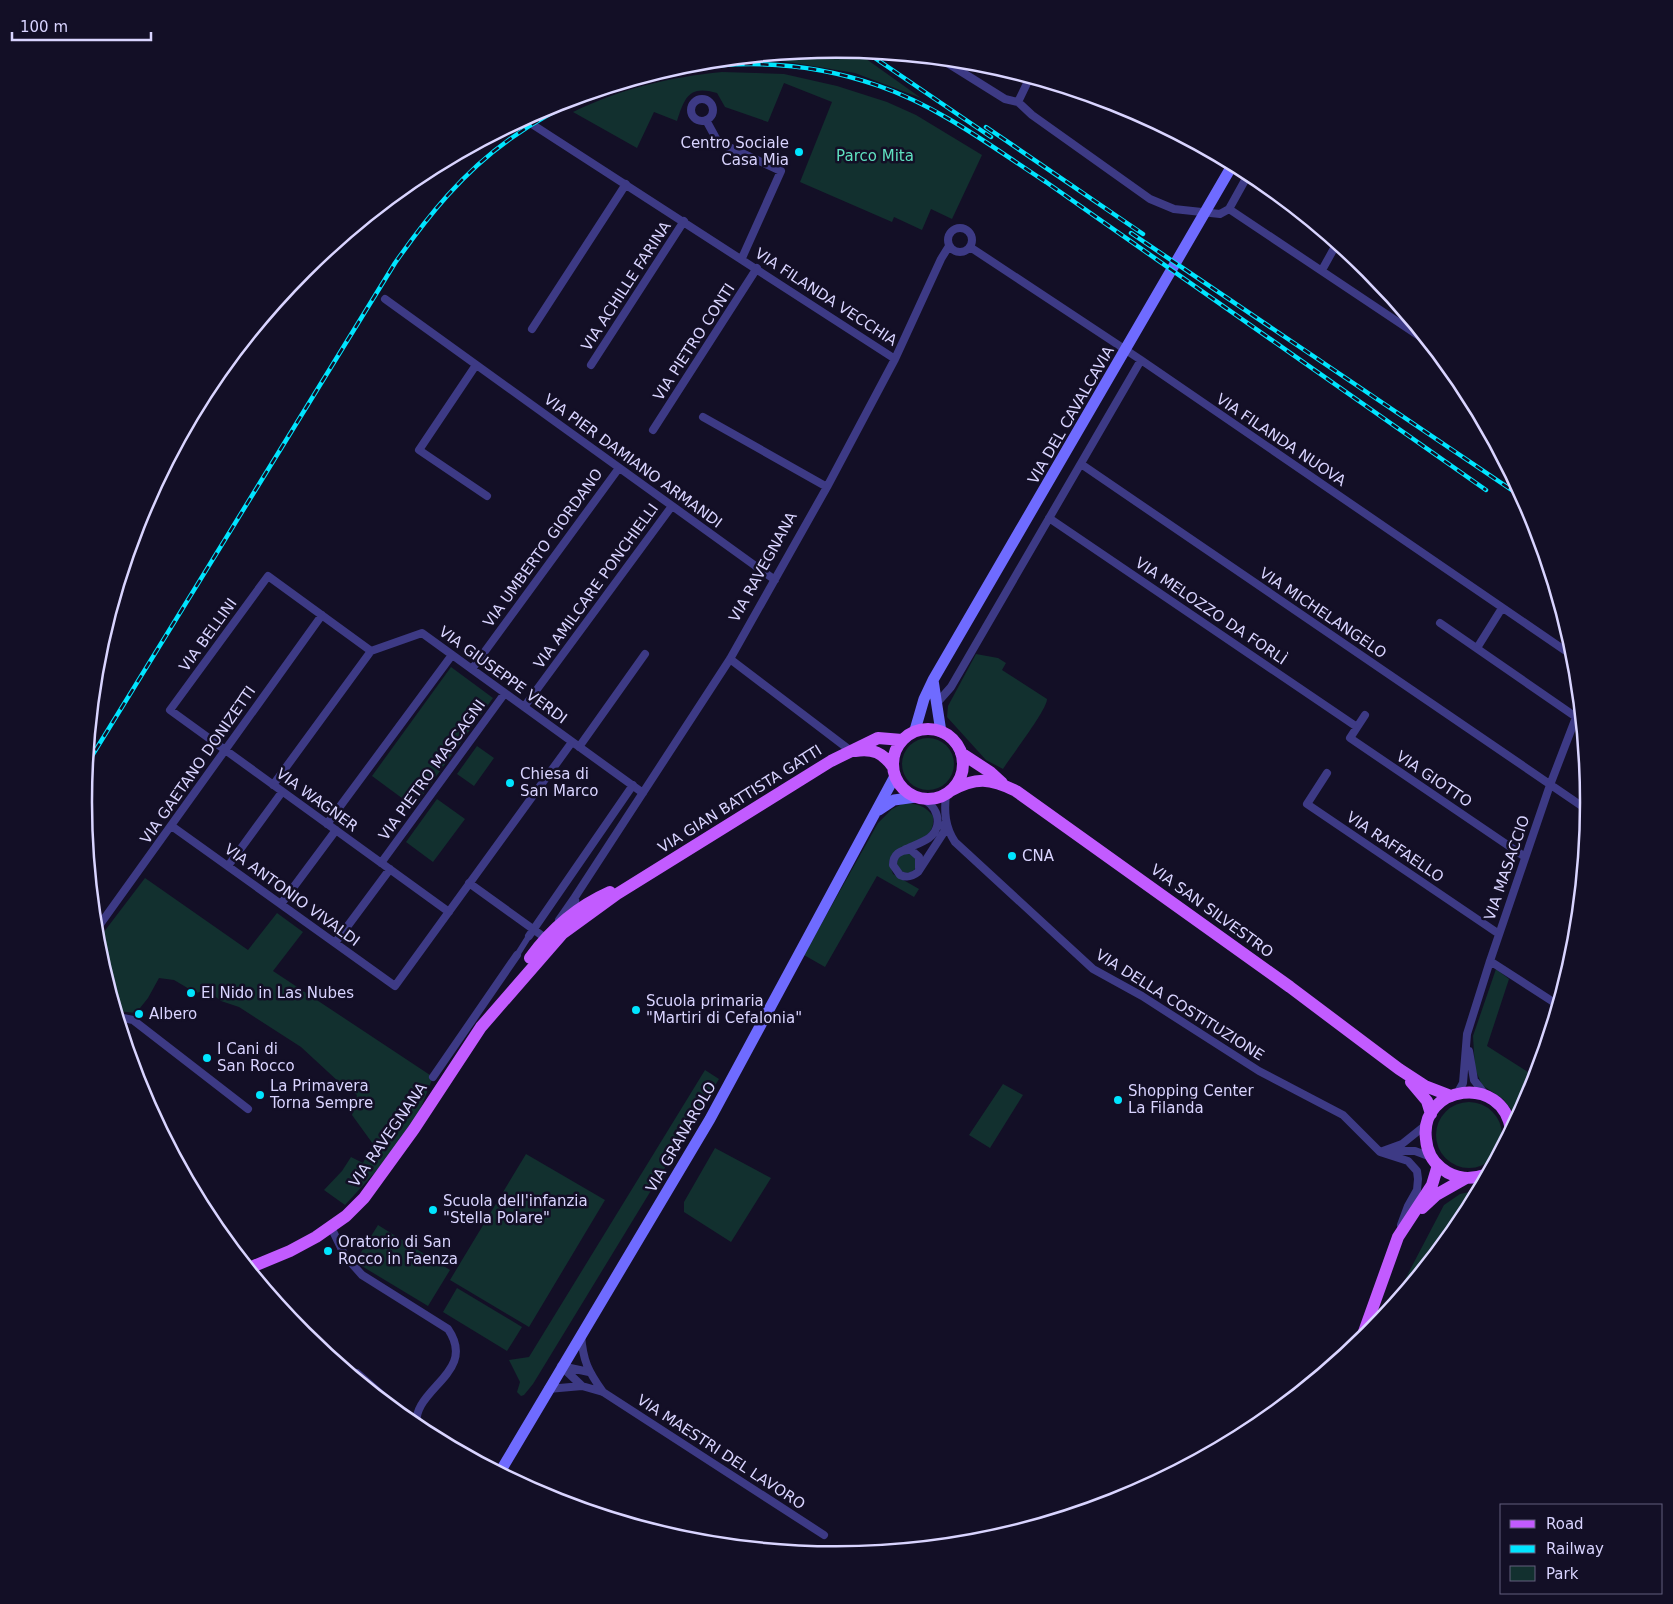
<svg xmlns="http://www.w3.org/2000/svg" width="1673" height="1604" viewBox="0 0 1673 1604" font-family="'DejaVu Sans',sans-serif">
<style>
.green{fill:#12302f}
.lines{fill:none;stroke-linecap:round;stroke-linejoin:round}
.pedestrian{stroke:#3d3a85;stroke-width:6}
.minor{stroke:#3d3a85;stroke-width:8}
.secondary{stroke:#6f6bff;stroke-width:11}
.primary{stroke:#c25bff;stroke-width:12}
.rail-casing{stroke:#00e5ff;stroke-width:4.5}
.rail{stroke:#130f26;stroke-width:2.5;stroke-dasharray:8;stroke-linecap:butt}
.poi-dot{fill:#00e5ff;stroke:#130f26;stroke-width:2}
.labels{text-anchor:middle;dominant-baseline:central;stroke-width:5;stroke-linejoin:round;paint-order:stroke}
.poi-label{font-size:15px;fill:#d9d4ff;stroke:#130f26;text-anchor:start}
.park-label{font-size:15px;fill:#5fe0c0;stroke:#130f26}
.street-label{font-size:15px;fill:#d9d4ff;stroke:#130f26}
.rim{fill:none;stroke:#d9d4ff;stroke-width:2.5}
</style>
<rect width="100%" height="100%" fill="#130f26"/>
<path class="green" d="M836,49L855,51L921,98L855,73L776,60L732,59Z
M722,72L784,74L837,86L887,102L916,115L982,155L952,219L931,209L922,230L894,217L892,222L800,182L832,102L784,83L768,122L725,107L717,93C689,85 685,97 677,121L654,112L637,148L573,112C620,89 670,77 722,72Z
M579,97L560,104L537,120L532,115L549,106Z
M976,654L998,658L1006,663L1002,670L1047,699C1047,710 1011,756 1003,769L986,760L947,717L948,706Z
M451,667L493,698L414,807L372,776Z
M902 764a26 26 0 1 1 52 0a26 26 0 1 1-52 0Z
M477,746L494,758L474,786L457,774Z
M437,799L465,819L433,862L406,842Z
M904,803C918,804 924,805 933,816C937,847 898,837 889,862L893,874L919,889L914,897L877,876L825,967L804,955L878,823L892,809Z
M897 863a10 10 0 1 1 20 0a10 10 0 1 1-20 0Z
M145,878L248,950L277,913L303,932L273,971L433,1077L416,1120L390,1156L345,1205L324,1190L342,1171L351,1157L363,1163L373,1144L352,1115L357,1095L340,1083L301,1047L239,1007L221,1001L207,990L196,993L174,980L159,978L148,998L136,1013L118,1011L97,941Z
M1496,969L1509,979L1487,1046L1536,1077L1532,1091L1518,1118L1503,1099L1482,1085L1475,1069L1473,1036Z
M705,1070L719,1079L533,1384L524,1395L521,1396L517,1392L520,1382L509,1360L529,1357Z
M1003,1084L1023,1095L990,1148L969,1135Z
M1436 1135a33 33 0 1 1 66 0a33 33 0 1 1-66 0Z
M715,1148L771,1178L731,1242L684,1212V1202Z
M526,1154L605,1200L529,1327L450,1280Z
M1479,1190L1463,1221L1389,1310L1444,1205L1460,1194Z
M378,1225L450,1270L428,1306L355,1262Z
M457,1288L522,1327L507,1351L443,1312Z"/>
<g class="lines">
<path class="pedestrian" d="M517,955L529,936"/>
<path class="minor" d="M941,59L1005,99L1018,102
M691 110a11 11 0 1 1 22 0a11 11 0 1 1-22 0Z
M1018,102L1032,115L1150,199L1174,209L1220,214L1229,209
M1018,102L1030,77
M524,119L895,359
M706,120L718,142L781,171L742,258
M1229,209L1431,344
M1229,209L1249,173
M948 240a12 12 0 1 1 24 0a12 12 0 1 1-24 0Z
M970,247L1141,360L1576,658
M1322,270L1337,243
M385,299L775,580
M532,329L626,184
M476,365L419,450L487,496
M591,365L684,221
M703,417L827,487
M653,430L757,268
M1081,464L1589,811
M1049,518L1357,727
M1440,623L1576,717
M1477,648L1502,608
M730,659L851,751
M472,669L619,468
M936,704L951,687L1141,360
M524,707L672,506
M1365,715L1350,738L1525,857
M579,747L645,654
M1327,773L1307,804L1499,934
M273,785L371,651
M946,794C944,812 945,827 955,842L1093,969L1142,996L1259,1071L1343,1115L1380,1152L1408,1161L1417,1171L1418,1179L1417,1190L1408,1206L1401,1225
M327,824L452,655
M173,827L395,986L572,742
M904,850C912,846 922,843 929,838C945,825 937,803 919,798
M381,863L505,693
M228,866L282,792
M919,868V857L911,850C900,849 893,855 893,865L900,875C907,878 912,877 918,872L944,832L945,824
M469,883L544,937
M281,904L336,830
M449,912L170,710L268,576L371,651L422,633L643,793
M576,913L575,897L730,659L827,487L895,359L941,259L949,246
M559,920L575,897
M96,930L322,615
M529,936L633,785
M335,943L390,869
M1490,961L1558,1005
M118,1017L133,1020L248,1109
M1469,1051L1474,1080L1484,1093
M433,1077L517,955
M1457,1094L1463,1083L1467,1034L1490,961L1550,785L1580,707
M1392,1151H1415L1431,1157
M1380,1152L1402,1144L1427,1124
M331,1227L345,1256L362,1275L448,1329C479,1374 409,1389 417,1428
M581,1335C583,1361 588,1371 603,1392
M561,1366L582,1386
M561,1366L589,1372
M349,1372L357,1373L416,1425
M548,1389L582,1386L603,1392L824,1535"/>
<path class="secondary" d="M933,680L941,732
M915,730L924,699L933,680L1233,164
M879,810L894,800L916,797
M500,1472L710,1119L895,776"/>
<path class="primary" d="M893 764a35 35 0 1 1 70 0a35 35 0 1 1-70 0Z
M855,751C873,748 883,753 893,767
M961,753L990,772L1002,783
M950,791C976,777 990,778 1016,791L1290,987L1399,1069L1425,1086L1451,1096
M530,958C551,929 576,907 610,892
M1411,1082L1427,1101L1431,1114
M1488,1174C1471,1180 1456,1180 1441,1168C1432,1161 1427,1151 1426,1139C1419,1085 1503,1073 1511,1130
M1422,1208L1436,1195L1466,1178
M249,1268L290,1251L316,1237L346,1216L364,1198L414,1129L481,1027L562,934L617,894L831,761L878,738L902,740
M1360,1343L1398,1237L1432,1185L1438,1165"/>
<defs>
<path id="rail" d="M866,52L991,137
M986,127L1143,234
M1131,233L1525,499
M1503,464L1507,467
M87,764L395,263C428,216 463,172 510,139C614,65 758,43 879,86C940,107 992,147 1046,182L1486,490"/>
</defs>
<use href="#rail" class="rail-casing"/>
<use href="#rail" class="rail"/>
</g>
<g class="poi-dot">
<circle cx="799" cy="152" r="5"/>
<circle cx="510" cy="783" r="5"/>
<circle cx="1012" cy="856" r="5"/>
<circle cx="191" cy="993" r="5"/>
<circle cx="636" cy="1010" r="5"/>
<circle cx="139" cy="1014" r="5"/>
<circle cx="207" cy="1058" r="5"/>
<circle cx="260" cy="1095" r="5"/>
<circle cx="1118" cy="1100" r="5"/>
<circle cx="433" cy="1210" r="5"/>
<circle cx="328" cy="1251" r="5"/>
</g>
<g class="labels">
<g class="poi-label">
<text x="789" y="143" text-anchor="end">Centro Sociale<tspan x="789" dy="17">Casa Mia</tspan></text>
<text x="520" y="774">Chiesa di<tspan x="520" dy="17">San Marco</tspan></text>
<text x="1022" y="856">CNA</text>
<text x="201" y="993">El Nido in Las Nubes</text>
<text x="646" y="1001">Scuola primaria<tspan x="646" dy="17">"Martiri di Cefalonia"</tspan></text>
<text x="149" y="1014">Albero</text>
<text x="217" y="1049">I Cani di<tspan x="217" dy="17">San Rocco</tspan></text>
<text x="270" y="1086">La Primavera<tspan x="270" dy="17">Torna Sempre</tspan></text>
<text x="1128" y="1091">Shopping Center<tspan x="1128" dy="17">La Filanda</tspan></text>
<text x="443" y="1201">Scuola dell'infanzia<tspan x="443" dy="17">"Stella Polare"</tspan></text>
<text x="338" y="1242">Oratorio di San<tspan x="338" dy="17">Rocco in Faenza</tspan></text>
</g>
<g class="park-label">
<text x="875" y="156">Parco Mita</text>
</g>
<g class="street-label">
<text transform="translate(626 286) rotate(-57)">VIA ACHILLE FARINA</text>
<text transform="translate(826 297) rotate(33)">VIA FILANDA VECCHIA</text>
<text transform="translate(694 342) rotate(-57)">VIA PIETRO CONTI</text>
<text transform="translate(1071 415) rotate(-60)">VIA DEL CAVALCAVIA</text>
<text transform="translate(1281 440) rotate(34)">VIA FILANDA NUOVA</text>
<text transform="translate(633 461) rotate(36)">VIA PIER DAMIANO ARMANDI</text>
<text transform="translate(543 548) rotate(-54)">VIA UMBERTO GIORDANO</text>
<text transform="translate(763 567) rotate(-61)">VIA RAVEGNANA</text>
<text transform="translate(596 586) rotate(-54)">VIA AMILCARE PONCHIELLI</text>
<text transform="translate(1211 611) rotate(34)">VIA MELOZZO DA FORLÌ</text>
<text transform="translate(1323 613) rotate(34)">VIA MICHELANGELO</text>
<text transform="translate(208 635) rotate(-54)">VIA BELLINI</text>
<text transform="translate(503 675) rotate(36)">VIA GIUSEPPE VERDI</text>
<text transform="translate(198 765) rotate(-55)">VIA GAETANO DONIZETTI</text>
<text transform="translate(432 770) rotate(-54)">VIA PIETRO MASCAGNI</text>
<text transform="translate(1434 779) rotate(34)">VIA GIOTTO</text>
<text transform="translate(740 799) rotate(-32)">VIA GIAN BATTISTA GATTI</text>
<text transform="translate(317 800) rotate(36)">VIA WAGNER</text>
<text transform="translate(1395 847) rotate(34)">VIA RAFFAELLO</text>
<text transform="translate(1507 868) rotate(-71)">VIA MASACCIO</text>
<text transform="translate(292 895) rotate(36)">VIA ANTONIO VIVALDI</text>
<text transform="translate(1212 911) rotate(36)">VIA SAN SILVESTRO</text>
<text transform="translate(1180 1005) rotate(32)">VIA DELLA COSTITUZIONE</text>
<text transform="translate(388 1135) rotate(-55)">VIA RAVEGNANA</text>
<text transform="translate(681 1137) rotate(-60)">VIA GRANAROLO</text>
<text transform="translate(721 1452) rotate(33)">VIA MAESTRI DEL LAVORO</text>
</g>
</g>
<path d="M0 0H1673V1604H0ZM92 802a744 744 0 1 1 1488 0a744 744 0 1 1-1488 0Z" fill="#130f26" fill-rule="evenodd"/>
<path class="rim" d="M92 802a744 744 0 1 1 1488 0a744 744 0 1 1-1488 0Z"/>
<rect x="1500" y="1504" width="162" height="90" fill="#130f26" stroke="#625e7d"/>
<rect x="1510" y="1520" width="25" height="8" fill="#c25bff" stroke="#625e7d"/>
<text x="1546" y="1529" font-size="15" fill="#d9d4ff">Road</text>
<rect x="1510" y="1545" width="25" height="8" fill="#00e5ff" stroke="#625e7d"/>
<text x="1546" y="1554" font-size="15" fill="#d9d4ff">Railway</text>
<rect x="1510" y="1566" width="25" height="15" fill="#12302f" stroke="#625e7d"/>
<text x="1546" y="1579" font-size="15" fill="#d9d4ff">Park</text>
<path d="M12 32v8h139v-8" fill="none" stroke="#d9d4ff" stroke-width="2.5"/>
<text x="20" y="32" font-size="15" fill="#d9d4ff" stroke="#130f26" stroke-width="4" paint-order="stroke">100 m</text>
</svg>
